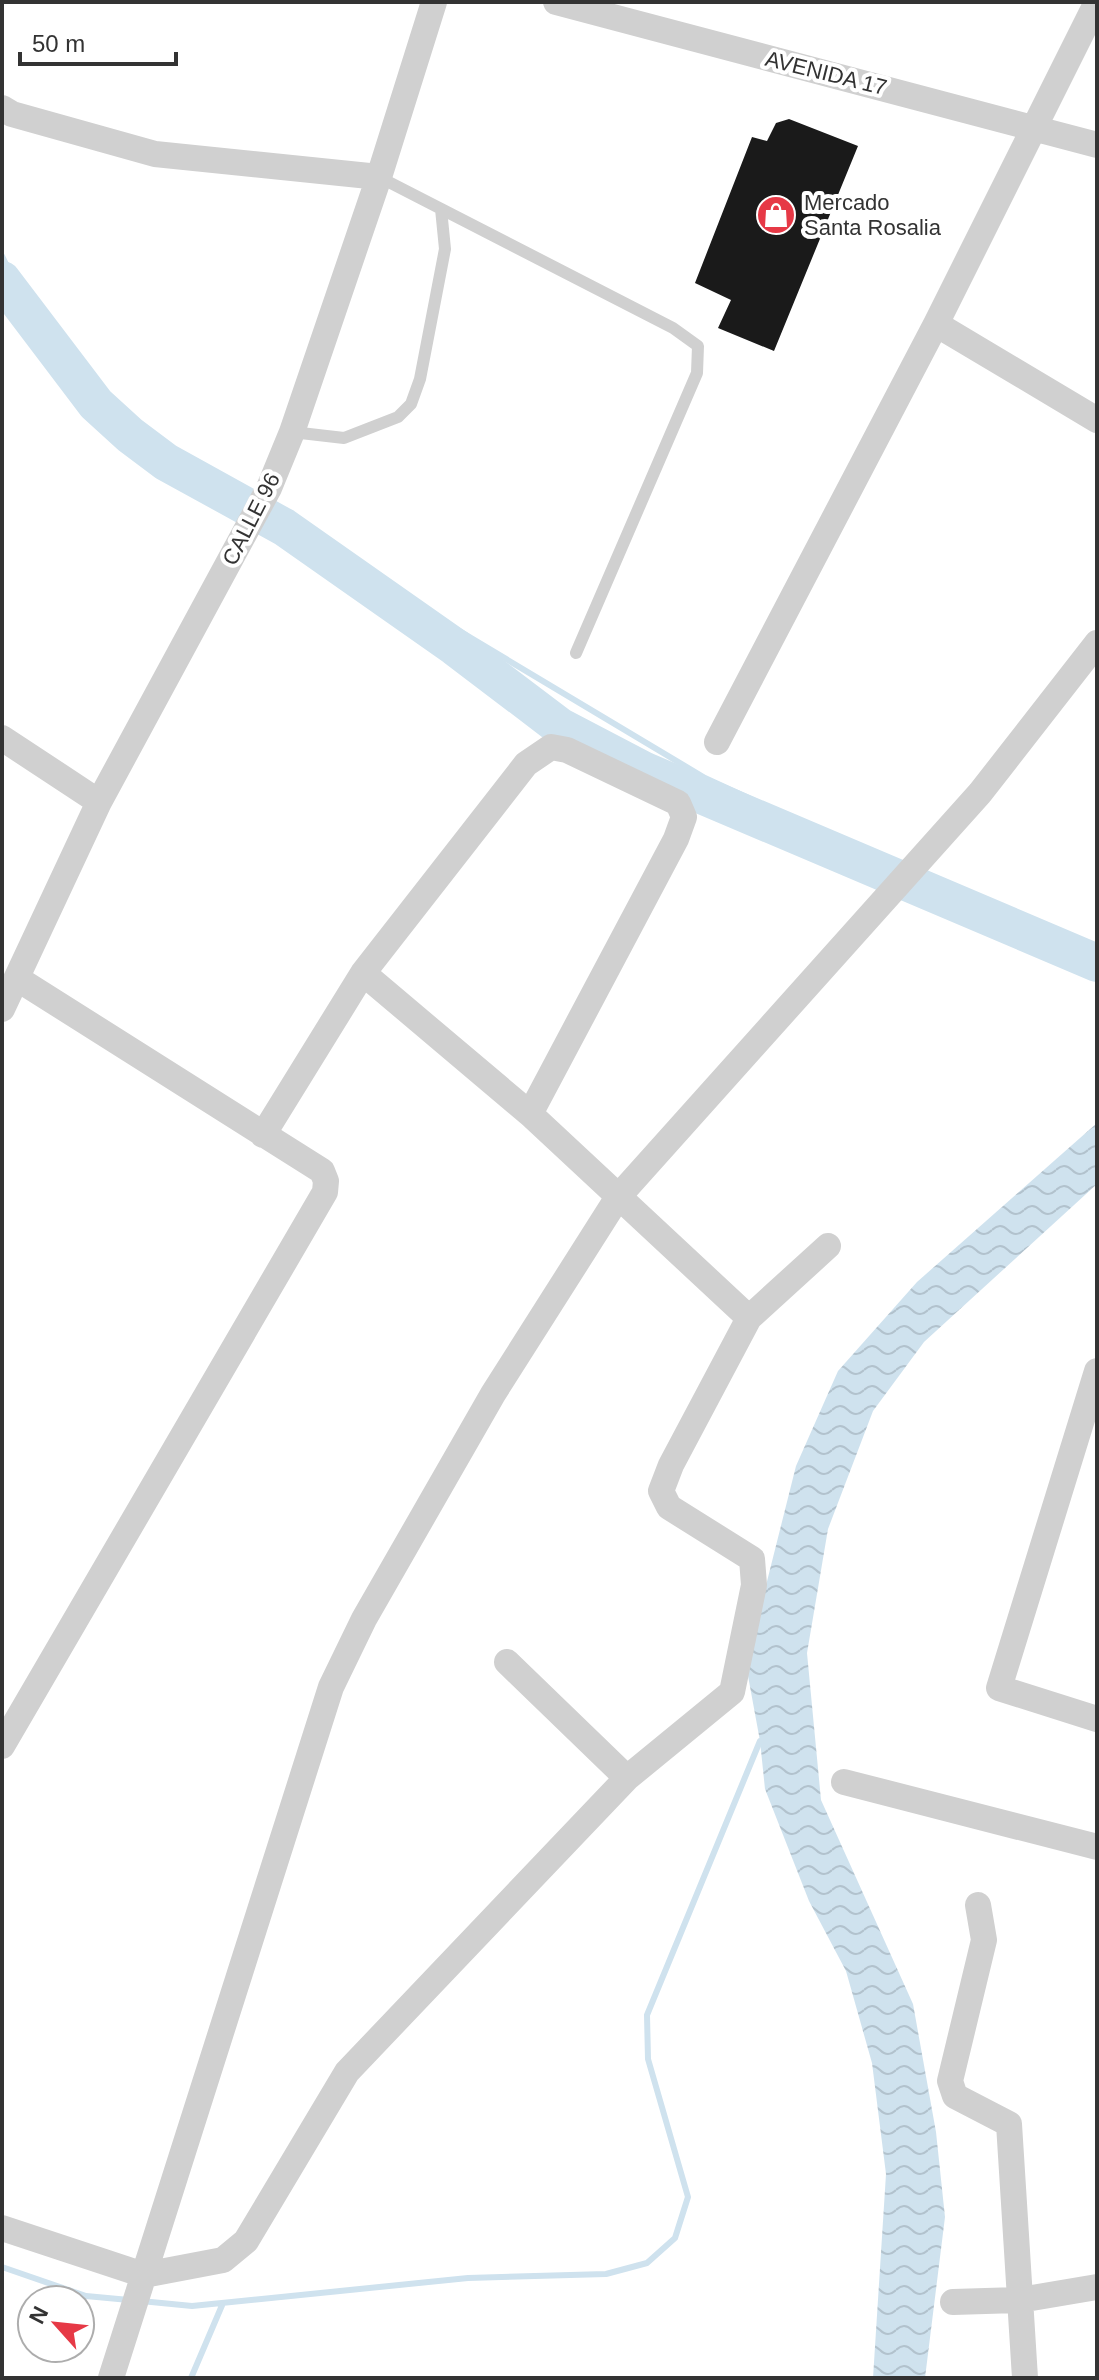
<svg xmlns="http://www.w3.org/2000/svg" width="1099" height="2380" viewBox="0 0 1099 2380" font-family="Arial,sans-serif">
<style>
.water{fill:url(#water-waves)}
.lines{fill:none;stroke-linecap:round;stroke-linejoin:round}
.stream{stroke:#cfe2ee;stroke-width:6}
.river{stroke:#cfe2ee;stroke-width:38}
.building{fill:#1a1a1a}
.lane{stroke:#d0d0d0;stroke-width:12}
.street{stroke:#d0d0d0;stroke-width:26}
.labels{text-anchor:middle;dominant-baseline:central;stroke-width:8;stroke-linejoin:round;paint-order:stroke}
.street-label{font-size:22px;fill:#333;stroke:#fff}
.poi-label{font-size:22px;fill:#333;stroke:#fff;text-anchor:start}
</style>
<defs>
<pattern id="water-waves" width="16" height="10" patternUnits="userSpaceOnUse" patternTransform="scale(2)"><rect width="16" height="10" fill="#cfe2ee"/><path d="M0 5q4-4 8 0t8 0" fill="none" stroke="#b2c2cd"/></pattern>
</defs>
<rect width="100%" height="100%" fill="#fff"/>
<path class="water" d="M1097,1123V1184L924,1342L873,1411L828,1529L807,1653L821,1800L913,2004L936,2132L945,2217L925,2378H873L886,2174L872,2063L846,1971L809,1901L765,1789L760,1741L746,1665L796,1466L838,1371L917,1282Z"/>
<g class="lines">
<path class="stream" d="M2,256L72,398L252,507
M262,513L705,778L901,868
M915,874L1097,950
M2,2267L86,2296L129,2300
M141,2301L192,2306L468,2278L606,2274L647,2263L675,2238L688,2197L648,2059L647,2015L760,1741
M191,2378L223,2303"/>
<path class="river" d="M2,280L96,404L130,435L166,462L284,527L455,647L559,726L645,771L1097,963"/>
</g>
<path class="building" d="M789,119L858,146L774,351L718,328L731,300L695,283L752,137L767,141L776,123Z"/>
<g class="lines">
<path class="lane" d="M379,177L673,328L698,346L697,373L576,653
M292,432L344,438L398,417L411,404L420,379L445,249L441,209"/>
<path class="street" d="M556,2L1097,145
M1097,2L936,324L1097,420
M2,108L12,114L155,154L379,177
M2,738L99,802
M717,742L936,324
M2,1009L99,802L269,488L292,432L379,177L434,2
M263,1135L363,973L526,764L551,747L567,750L678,803L684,817L676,839L530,1114
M749,1318L828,1246
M1097,1371L999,1688L1097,1719
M507,1662L627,1778
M2,1746L325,1192L326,1181L322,1171L18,979
M844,1782L1097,1847
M978,1905L984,1940L950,2081L955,2096L1009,2124L1025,2378
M2,2228L144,2275L223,2260L246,2241L347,2072L627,1778L732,1692L754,1585L752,1559L669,1507L661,1491L671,1465L749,1318L530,1114L363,973
M953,2302L1020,2300L1097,2287
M111,2378L331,1687L364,1619L493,1394L618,1197L980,793L1097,643"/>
</g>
<defs>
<symbol id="shop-disc" viewBox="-11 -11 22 22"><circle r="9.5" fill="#e63946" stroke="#fff"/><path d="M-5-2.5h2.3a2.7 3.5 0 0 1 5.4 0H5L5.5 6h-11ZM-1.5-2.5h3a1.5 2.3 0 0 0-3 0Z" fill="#fff"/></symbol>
</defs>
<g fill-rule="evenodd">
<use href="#shop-disc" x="754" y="193" width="44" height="44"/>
</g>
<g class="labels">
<g class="street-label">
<text transform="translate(826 73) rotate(14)">AVENIDA 17</text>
<text transform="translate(251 519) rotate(-63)">CALLE 96</text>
</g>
<g class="poi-label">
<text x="804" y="202">Mercado<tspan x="804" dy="25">Santa Rosalia</tspan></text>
</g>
</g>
<rect width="1099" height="2380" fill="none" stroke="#333333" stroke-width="8"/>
<g transform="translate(56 2324) rotate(297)"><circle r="38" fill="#ffffff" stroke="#adadad" stroke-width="2"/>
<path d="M0-6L14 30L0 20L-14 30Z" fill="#e63946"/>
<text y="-12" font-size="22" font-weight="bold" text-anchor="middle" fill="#333333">N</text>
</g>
<path d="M20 52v12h156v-12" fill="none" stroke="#333333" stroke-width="4"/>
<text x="32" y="52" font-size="24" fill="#333333" stroke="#ffffff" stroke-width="6" paint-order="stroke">50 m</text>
</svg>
